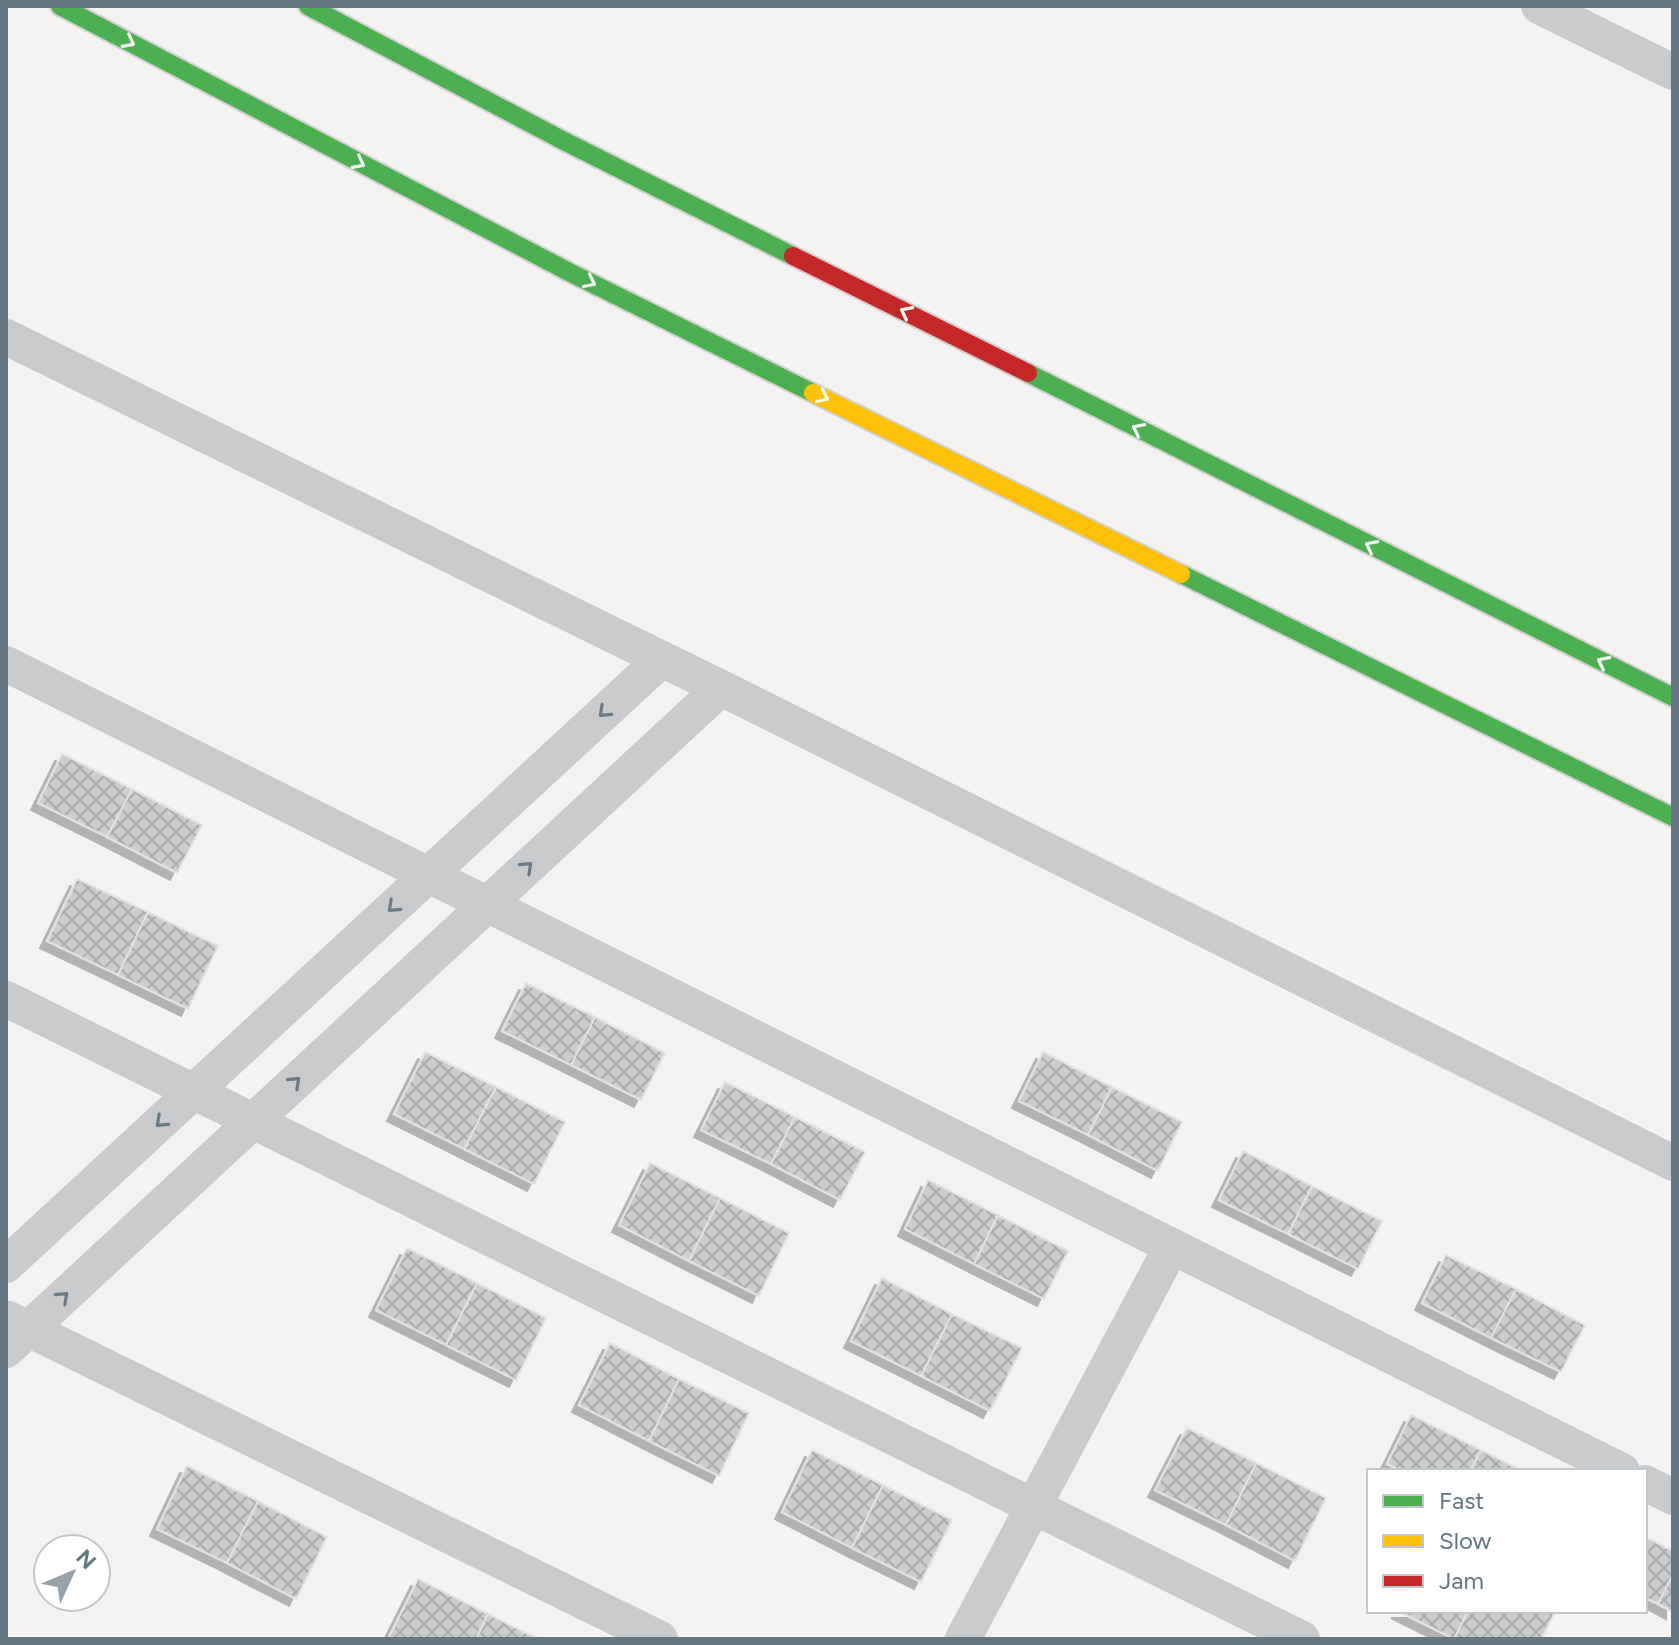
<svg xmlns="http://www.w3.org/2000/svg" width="1679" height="1645" viewBox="0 0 1679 1645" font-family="Figtree,sans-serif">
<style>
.building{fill:url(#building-cross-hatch);stroke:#e3e2e1;stroke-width:2;filter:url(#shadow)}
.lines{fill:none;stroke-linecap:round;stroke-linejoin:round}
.fast-casing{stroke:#d1d1d1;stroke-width:22}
.slow-casing{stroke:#d1d1d1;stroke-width:22}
.jam-casing{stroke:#d1d1d1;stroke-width:22}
.street{stroke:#c9cacb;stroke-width:36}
.fast{stroke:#4caf50;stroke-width:18}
.slow{stroke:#ffc107;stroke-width:18}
.jam{stroke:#c62828;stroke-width:18}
.oneway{stroke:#f6fbf6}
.oneway2{stroke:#687a86}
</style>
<defs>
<pattern id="building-cross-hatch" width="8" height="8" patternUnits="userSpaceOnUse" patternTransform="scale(2)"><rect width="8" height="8" fill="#cccdcd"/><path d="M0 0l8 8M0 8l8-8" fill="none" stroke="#a9abac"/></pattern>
<filter id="shadow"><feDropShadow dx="-7" dy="7" stdDeviation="0" flood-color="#0004"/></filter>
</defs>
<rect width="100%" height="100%" fill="#f4f3f1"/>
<path class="building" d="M62,754L132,789L107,837L38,803Z
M132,789L202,825L177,873L107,837Z
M77,879L148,912L118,975L47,941Z
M148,912L218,946L188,1009L118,975Z
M526,983L595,1017L571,1065L502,1031Z
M595,1017L665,1053L641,1100L571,1065Z
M425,1052L496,1087L464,1149L394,1114Z
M1043,1052L1112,1087L1088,1135L1019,1101Z
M725,1082L795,1117L771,1164L701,1130Z
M496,1087L565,1122L534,1184L464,1149Z
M1112,1087L1182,1122L1158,1171L1088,1135Z
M795,1117L865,1152L840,1200L771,1164Z
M1243,1151L1312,1186L1288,1234L1219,1200Z
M650,1163L720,1198L689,1261L619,1225Z
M928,1180L998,1215L974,1264L905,1229Z
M1312,1186L1382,1221L1358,1269L1288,1234Z
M720,1198L789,1233L759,1296L689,1261Z
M998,1215L1068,1251L1044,1299L974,1264Z
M407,1248L477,1283L446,1345L376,1310Z
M1446,1255L1516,1289L1491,1338L1422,1303Z
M882,1278L952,1314L921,1376L851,1341Z
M477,1283L546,1318L516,1380L446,1345Z
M1516,1289L1585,1325L1561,1372L1491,1338Z
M952,1314L1022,1348L990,1411L921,1376Z
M610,1343L679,1379L649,1441L579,1405Z
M679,1379L749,1413L719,1476L649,1441Z
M1411,1415L1481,1450L1470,1471H1402L1387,1464Z
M1187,1428L1256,1463L1226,1525L1155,1490Z
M812,1450L883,1485L852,1548L782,1512Z
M1481,1450L1522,1471H1470Z
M1256,1463L1326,1498L1295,1561L1226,1525Z
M187,1466L258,1501L227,1563L157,1529Z
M883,1485L952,1520L921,1582L852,1548Z
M258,1501L327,1537L296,1599L227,1563Z
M1645,1537L1673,1551V1574L1658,1604L1645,1598Z
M1673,1574V1612L1658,1604Z
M418,1579L488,1614L476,1639H388Z
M1398,1611H1468L1454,1639Z
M1468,1611H1553L1555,1612L1541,1639H1454Z
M488,1614L538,1639H476Z"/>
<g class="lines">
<defs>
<path id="fast" d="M60,6L571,273L813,393
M308,6L562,140L793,256
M1028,373L1673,697
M1181,574L1673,817"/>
<path id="slow" d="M813,393L1181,574"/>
<path id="jam" d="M793,256L1028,373"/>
</defs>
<use href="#fast" class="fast-casing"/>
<use href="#slow" class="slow-casing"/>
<use href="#jam" class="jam-casing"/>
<path class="street" d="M1539,6L1673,72
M6,337L721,688L1673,1163
M6,664L1622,1471
M6,999L1302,1639
M6,1265L662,659
M8,1319L660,1639
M6,1350L721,688
M1645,1483L1673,1497
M963,1639L1172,1246"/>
<use href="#fast" class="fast"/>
<use href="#slow" class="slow"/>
<use href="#jam" class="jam"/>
</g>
<defs><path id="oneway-chevron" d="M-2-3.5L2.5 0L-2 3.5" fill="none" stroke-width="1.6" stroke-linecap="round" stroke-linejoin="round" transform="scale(2)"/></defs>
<g class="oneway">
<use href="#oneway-chevron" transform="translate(129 42) rotate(28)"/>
<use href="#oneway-chevron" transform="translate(359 163) rotate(28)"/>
<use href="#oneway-chevron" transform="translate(590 282) rotate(26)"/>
<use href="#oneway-chevron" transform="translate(906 312) rotate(-153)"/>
<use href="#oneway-chevron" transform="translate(823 397) rotate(26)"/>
<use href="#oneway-chevron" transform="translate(1138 429) rotate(-153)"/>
<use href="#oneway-chevron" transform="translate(1371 546) rotate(-153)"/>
<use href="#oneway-chevron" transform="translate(1603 662) rotate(-153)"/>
</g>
<g class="oneway2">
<use href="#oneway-chevron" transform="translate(604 712) rotate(137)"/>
<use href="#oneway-chevron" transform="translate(527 867) rotate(-43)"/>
<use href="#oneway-chevron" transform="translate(393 907) rotate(137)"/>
<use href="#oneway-chevron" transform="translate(295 1082) rotate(-43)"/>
<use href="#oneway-chevron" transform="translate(161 1122) rotate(137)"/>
<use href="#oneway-chevron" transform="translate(63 1297) rotate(-43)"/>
</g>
<rect width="1679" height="1645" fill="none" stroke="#637682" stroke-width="16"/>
<rect x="1367" y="1469" width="280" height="144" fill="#ffffff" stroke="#c1c8cd" stroke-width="2"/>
<rect x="1383" y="1495" width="40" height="12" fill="#4caf50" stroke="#c1c8cd" stroke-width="2"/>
<text x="1439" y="1509" font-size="24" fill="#637682">Fast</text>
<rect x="1383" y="1535" width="40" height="12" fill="#ffc107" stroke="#c1c8cd" stroke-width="2"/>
<text x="1439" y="1549" font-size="24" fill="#637682">Slow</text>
<rect x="1383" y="1575" width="40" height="12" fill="#c62828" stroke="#c1c8cd" stroke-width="2"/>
<text x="1439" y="1589" font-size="24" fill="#637682">Jam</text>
<g transform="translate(72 1573) rotate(46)"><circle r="38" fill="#ffffff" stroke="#c1c8cd" stroke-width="2"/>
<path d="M0-6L14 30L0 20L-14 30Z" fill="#96a2a9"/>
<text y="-12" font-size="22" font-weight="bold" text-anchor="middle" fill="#637682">N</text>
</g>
</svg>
